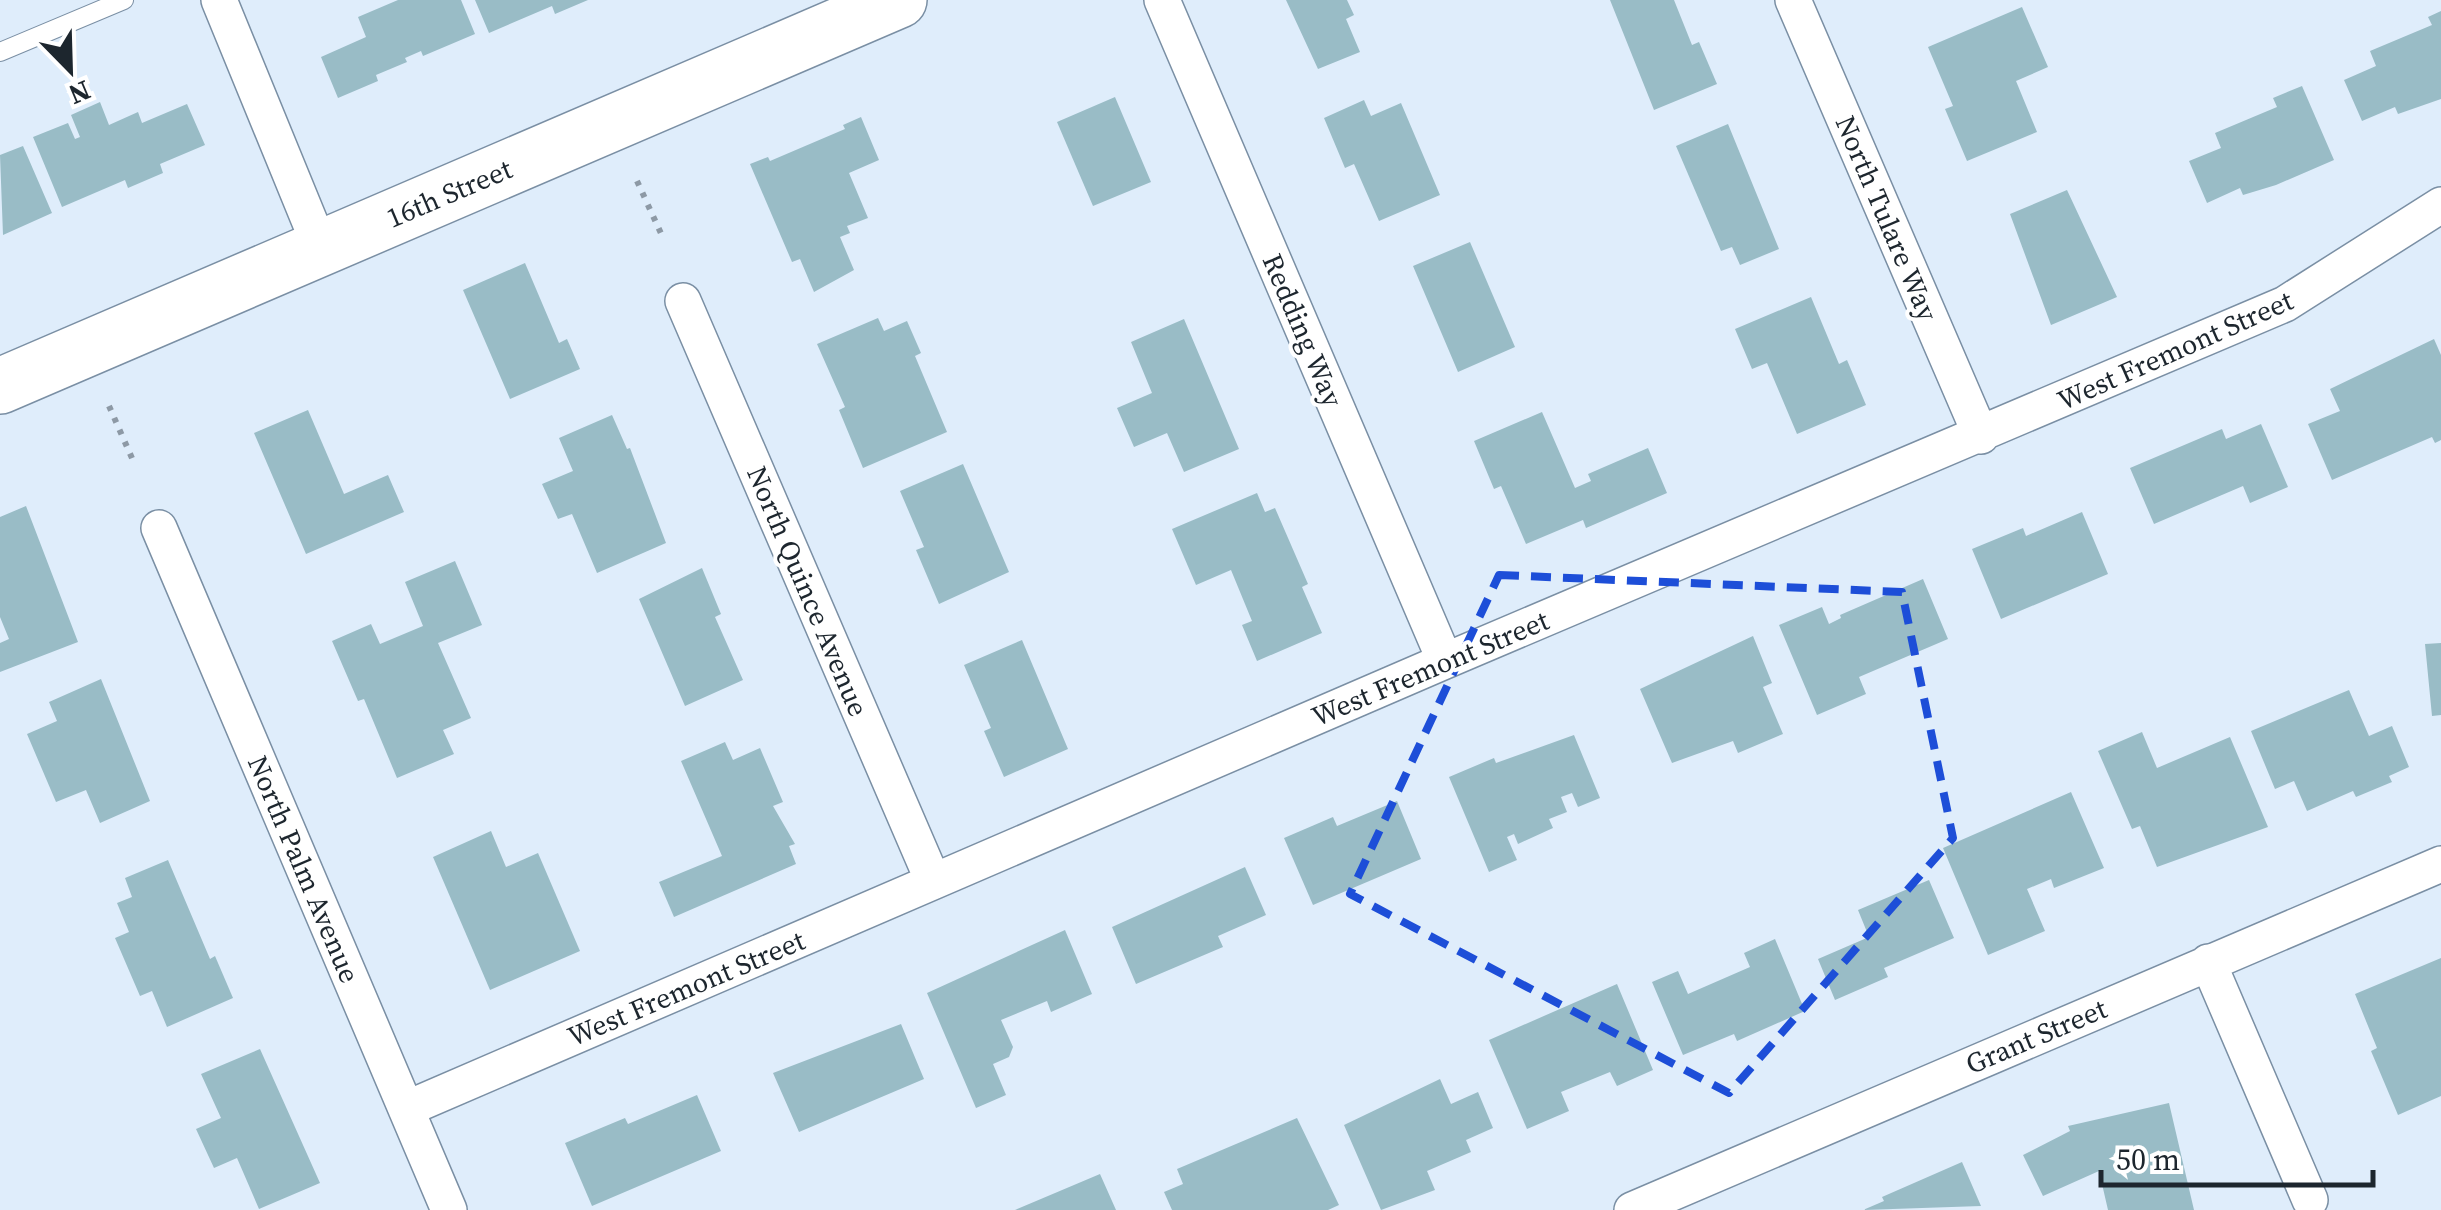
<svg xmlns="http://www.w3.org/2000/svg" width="2441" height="1210" viewBox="0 0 2441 1210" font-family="'Source Serif 4',serif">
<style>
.building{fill:#99bcc6}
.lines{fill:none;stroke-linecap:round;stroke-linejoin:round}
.service-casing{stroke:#7a8fa4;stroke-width:20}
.minor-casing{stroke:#7a8fa4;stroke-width:38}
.primary-casing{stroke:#7a8fa4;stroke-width:58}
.path{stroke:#8d99a5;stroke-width:6;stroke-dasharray:5 8;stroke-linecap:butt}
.service{stroke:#fff;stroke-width:18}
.minor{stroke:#fff;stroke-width:35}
.primary{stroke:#fff;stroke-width:55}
.marked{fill:none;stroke:#1d4ed8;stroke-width:8;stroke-dasharray:20 12;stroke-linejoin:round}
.labels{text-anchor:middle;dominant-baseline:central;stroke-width:8;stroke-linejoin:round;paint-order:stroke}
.street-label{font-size:28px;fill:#1d262e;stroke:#fff}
</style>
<rect width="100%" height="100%" fill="#dfedfb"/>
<path class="building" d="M398,0H461L475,34L423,56L421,51L405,58L407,62L376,75L378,81L338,98L321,57L366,37L358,17Z
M475,0H588L555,14L552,6L489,33Z
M1286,0H1347L1354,15L1346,19L1360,52L1318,69Z
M1610,0H1674L1692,45L1699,42L1717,84L1654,110Z
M2022,7L2048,67L2016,81L2037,132L1967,161L1945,109L1953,106L1928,47Z
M2441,11V99L2398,114L2395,107L2362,121L2344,80L2376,66L2370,51L2432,25L2428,17Z
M2302,86L2334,160L2276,185L2243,195L2240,188L2207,203L2189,161L2221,148L2215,133L2277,107L2273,98Z
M1115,97L1151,182L1093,206L1057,122Z
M1364,100L1371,116L1401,103L1440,195L1379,221L1354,164L1345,168L1324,118Z
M100,102L109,125L138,112L142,123L187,104L205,145L160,164L163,173L128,188L125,180L62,207L33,137L68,123L75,139L80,137L71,115Z
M861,117L879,160L849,173L868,218L847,226L850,233L840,237L854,270L814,292L800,259L792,262L750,164L768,157L770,161L845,129L843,125Z
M1728,124L1779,249L1740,265L1732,247L1721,251L1676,146Z
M23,146L52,213L3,235L0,155Z
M2067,190L2117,297L2051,325L2010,214Z
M1470,242L1515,347L1458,372L1413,266Z
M525,263L559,343L567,339L580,369L510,399L463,290Z
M1811,297L1839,364L1847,360L1866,405L1797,434L1767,363L1752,369L1735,329Z
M878,318L884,331L907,321L921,353L915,356L947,432L863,468L839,410L845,407L817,344Z
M1184,319L1239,449L1184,472L1167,433L1134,447L1117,408L1152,393L1131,342Z
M2434,339L2441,355V440L2435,443L2432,437L2332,480L2308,424L2340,411L2330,389Z
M308,410L344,494L388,475L404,512L306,554L254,433Z
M1542,412L1575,488L1591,481L1588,474L1648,448L1667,493L1586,528L1583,520L1526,544L1501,486L1494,489L1474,441Z
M612,415L627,449L630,448L666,543L597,573L572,514L558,519L542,484L573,471L559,438Z
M2261,424L2288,487L2250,503L2243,486L2154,524L2130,468L2222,429L2226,439Z
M963,464L1009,572L939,604L916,550L924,547L900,491Z
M1257,493L1265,512L1275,508L1308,584L1302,587L1322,633L1257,661L1242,625L1252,621L1231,570L1196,585L1172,529Z
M26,506L78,642L0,672V643L9,639L0,617V517Z
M2082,512L2108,574L2001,619L1972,549L2023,528L2026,536Z
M455,561L482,625L438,643L471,718L443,730L454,754L397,778L364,699L358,701L332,641L371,624L380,644L423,626L405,582Z
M702,568L721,614L715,617L743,680L685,706L639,599Z
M1923,579L1948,639L1859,677L1866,694L1817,715L1779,625L1822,607L1829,624L1841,618L1840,615Z
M1753,636L1772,683L1763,687L1783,734L1738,753L1733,741L1672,763L1640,689Z
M1022,640L1068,749L1004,777L984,731L991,728L964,665Z
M2441,643V715L2432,716L2425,644Z
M101,679L150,801L100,823L86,790L56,802L27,734L57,721L49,702Z
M2349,690L2369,736L2392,726L2409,767L2389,776L2392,782L2356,797L2353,791L2307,811L2294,781L2275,789L2251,731Z
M2142,732L2157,768L2230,737L2268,827L2157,867L2140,826L2132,829L2098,751Z
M1574,735L1600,798L1578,807L1572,793L1561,797L1567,812L1549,819L1553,828L1518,844L1514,834L1507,837L1517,860L1489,872L1449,777L1494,758L1496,763Z
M725,742L733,760L760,748L783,802L773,806L795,844L789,846L796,864L674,917L659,882L722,856L681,761Z
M2071,792L2104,868L2054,888L2051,879L2027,889L2045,931L1988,955L1943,848Z
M1397,801L1421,859L1313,905L1284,838L1333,817L1337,826Z
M491,831L506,867L538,853L580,951L490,990L433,857Z
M168,860L210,959L215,956L233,998L167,1027L152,991L140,996L115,938L129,932L117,903L132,897L125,878Z
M1245,867L1266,915L1218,936L1223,947L1136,984L1112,927Z
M1929,880L1954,938L1884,968L1888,977L1835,1000L1818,959L1869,937L1858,910Z
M1065,930L1092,994L1051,1012L1047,1001L1001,1020L1013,1047L1009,1057L993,1064L1006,1095L976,1108L927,993Z
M1775,939L1805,1011L1737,1041L1734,1034L1683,1055L1652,982L1678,971L1688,994L1750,967L1744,953Z
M2441,958V1096L2398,1115L2371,1051L2377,1048L2355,994Z
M1617,984L1653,1070L1617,1086L1610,1072L1561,1092L1569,1111L1527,1129L1489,1040Z
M901,1024L924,1079L799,1132L773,1073Z
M260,1049L320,1183L259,1209L237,1158L214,1168L196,1129L221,1118L201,1074Z
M1440,1079L1451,1104L1478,1092L1493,1128L1466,1140L1471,1152L1427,1171L1435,1190L1381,1210L1344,1125Z
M697,1095L721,1151L592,1206L565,1143L625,1118L628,1124Z
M2169,1103L2194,1210H2108L2099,1171L2043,1196L2023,1155L2070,1131L2068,1126Z
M1297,1118L1339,1205L1328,1210H1172L1164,1192L1183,1184L1177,1169Z
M1962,1162L1981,1206L1863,1210L1884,1201L1882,1197Z
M1100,1174L1116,1210H1015Z"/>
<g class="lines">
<defs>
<path id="service" d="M0,52L124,0"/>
<path id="minor" d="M219,0L321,249
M1162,0L1445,661
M1793,0L1981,436
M683,301L933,881
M159,528L449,1210
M2208,962L2310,1200
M406,1109L1445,661L2285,304L2441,205
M1632,1210L2441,864"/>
<path id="primary" d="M0,386L899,0"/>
</defs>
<use href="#service" class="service-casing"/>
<use href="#minor" class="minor-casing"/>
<use href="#primary" class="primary-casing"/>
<path class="path" d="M637,181L664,240
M109,406L135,465"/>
<use href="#service" class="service"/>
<use href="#minor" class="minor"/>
<use href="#primary" class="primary"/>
</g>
<path class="marked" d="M1499,575L1902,592L1953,838L1729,1093L1350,894Z"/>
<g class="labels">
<g class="street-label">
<text transform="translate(449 193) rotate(-23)">16th Street</text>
<text transform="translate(1887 218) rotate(67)">North Tulare Way</text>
<text transform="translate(1303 330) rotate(67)">Redding Way</text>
<text transform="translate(2175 350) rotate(-24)">West Fremont Street</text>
<text transform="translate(808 591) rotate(67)">North Quince Avenue</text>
<text transform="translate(1430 668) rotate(-23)">West Fremont Street</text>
<text transform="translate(304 869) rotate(67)">North Palm Avenue</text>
<text transform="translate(686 988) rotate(-23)">West Fremont Street</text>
<text transform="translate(2036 1036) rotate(-23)">Grant Street</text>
</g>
</g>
<g transform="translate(70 70) rotate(157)" stroke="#ffffff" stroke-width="8" paint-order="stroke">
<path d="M0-8L18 38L0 25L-18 38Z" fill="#1d262e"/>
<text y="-15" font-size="28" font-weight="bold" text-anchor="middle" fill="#1d262e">N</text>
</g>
<path d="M2101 1170v15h272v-15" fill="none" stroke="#1d262e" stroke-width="5"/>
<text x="2116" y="1170" font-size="30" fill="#1d262e" stroke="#ffffff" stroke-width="8" paint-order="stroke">50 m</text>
</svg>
